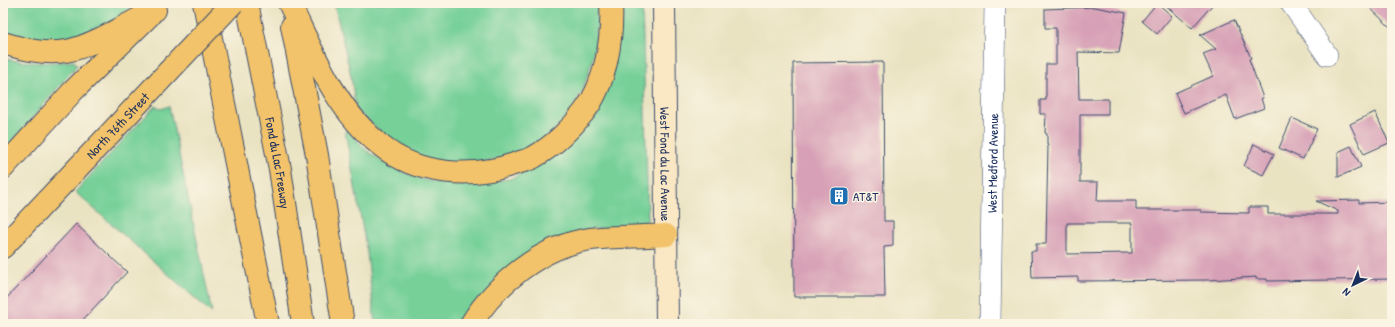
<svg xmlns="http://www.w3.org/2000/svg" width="1395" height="327" viewBox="0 0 1395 327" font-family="'Patrick Hand',sans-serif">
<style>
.green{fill:#76d098;stroke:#48807b}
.building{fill:#d7a0b6;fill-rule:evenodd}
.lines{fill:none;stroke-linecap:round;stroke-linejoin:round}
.street-casing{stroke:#3a4a6d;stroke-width:22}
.secondary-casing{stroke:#3a4a6d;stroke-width:24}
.primary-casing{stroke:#3a4a6d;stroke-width:24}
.highway-casing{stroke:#3a4a6d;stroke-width:24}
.street{stroke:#fff;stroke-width:21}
.secondary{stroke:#fae7c3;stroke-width:22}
.primary{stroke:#f2c36a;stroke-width:22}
.highway{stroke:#f2c36a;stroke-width:22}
.primary-bridge-casing{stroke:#3a4a6d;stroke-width:24;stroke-linecap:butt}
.primary-bridge{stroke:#f2c36a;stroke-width:22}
.labels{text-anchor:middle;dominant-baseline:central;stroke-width:3;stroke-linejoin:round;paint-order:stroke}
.street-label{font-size:13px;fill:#1b2f5e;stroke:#fcf5e5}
.poi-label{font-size:13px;fill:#1b2f5e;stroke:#fcf5e5;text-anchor:start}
</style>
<rect width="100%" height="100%" fill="#fcf5e5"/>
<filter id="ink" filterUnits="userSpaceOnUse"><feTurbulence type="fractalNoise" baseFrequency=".025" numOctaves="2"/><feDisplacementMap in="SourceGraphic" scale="8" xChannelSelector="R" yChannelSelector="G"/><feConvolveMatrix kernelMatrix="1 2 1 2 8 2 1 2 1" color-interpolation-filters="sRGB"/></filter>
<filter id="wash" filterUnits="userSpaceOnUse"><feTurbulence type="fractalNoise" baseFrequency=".012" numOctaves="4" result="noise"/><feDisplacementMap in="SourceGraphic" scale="16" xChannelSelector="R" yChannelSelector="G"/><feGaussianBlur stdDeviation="0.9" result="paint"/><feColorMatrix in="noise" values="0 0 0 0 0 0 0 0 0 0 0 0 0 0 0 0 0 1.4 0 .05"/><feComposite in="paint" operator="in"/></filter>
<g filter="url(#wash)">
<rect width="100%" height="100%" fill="#eae3c2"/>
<path class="green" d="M3,3H135L113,22L75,37L50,44L3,37Z
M334,3H597V29L593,58L583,89L571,111L553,132L524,152L470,166L428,160L403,151L356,110L351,76Z
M616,3H642L648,219L642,226L591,229L460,324H375L367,253L345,131L347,130L367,151L393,168L424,180L456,185L510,179L549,159L571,140Z
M3,58C25,64 51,63 74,61L77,65L3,153Z
M155,106L161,109L169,106L212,313L75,192Z"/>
<g id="blocks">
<path class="building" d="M1157,3L1172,16L1157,34L1142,21Z
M1163,3H1214L1192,28Z
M1365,3H1392V29Z
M1095,7L1126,13L1119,53L1078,52L1079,99H1108V114H1080V182H1098L1097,201H1136V210H1201V212L1249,213V207H1268V214H1338V211L1316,201L1359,200V203L1392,202V279L1267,281V279H1256V277L1209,280L1078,281V277L1032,278L1031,251H1036V244H1046L1048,145H1047V134L1045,133L1046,114H1040V100H1046V64H1056V28H1045V9ZM1067,223H1132V253L1067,254Z
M1234,20L1251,58L1249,59L1263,98H1261L1264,108L1235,119L1226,95L1184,113L1175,93L1213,76L1203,54L1216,49L1200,35Z
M883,62L884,221H893V246L884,247L885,297H794L793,63Z
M1375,112L1389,143L1364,154L1350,124Z
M1292,118L1317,129L1303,159L1279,148Z
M1254,144L1274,154L1263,175L1244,166Z
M1351,146L1361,167L1338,177V152Z
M76,224L127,272L79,324H12L3,315V302Z"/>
</g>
</g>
<g filter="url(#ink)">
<use href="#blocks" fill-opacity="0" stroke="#3a4a6d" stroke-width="1"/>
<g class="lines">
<defs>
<g id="street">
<path d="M1291,3L1327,55"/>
<path id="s1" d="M990,324L995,3"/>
</g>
<g id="secondary">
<path id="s2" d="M664,3L667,324"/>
</g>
<g id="primary">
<path d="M3,168L73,91L149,16"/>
<path id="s3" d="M3,247L168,72"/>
</g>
<g id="highway">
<path d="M204,3L268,324"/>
<path id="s4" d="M247,3L280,169L303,324"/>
<path d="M289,3C314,53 335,109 380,145C418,176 472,179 517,163C523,161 529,160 534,157C552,147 571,129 584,112C606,84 613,38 611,3"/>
<path d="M292,26L317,155L343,324"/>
<path d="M3,43C23,49 45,55 66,51C91,47 131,22 155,10"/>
<path d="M471,324C496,284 541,246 590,239C615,236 641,237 666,235"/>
</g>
</defs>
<use href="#street" class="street-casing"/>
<use href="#secondary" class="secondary-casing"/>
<use href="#primary" class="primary-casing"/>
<use href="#highway" class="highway-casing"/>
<use href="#street" class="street"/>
<use href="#secondary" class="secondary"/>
<use href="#primary" class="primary"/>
<use href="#highway" class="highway"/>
<defs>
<path id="primary-bridge" d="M168,72L233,3"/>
</defs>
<use href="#primary-bridge" class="primary-bridge-casing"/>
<use href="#primary-bridge" class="primary-bridge"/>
</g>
</g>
<defs>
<symbol id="building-square" viewBox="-11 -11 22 22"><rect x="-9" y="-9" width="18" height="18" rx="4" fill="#1f6fb2" stroke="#fcf5e5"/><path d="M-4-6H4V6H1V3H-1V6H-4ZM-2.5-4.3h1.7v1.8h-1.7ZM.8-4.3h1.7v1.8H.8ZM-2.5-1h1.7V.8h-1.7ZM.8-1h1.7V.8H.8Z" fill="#fff"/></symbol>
</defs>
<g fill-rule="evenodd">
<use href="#building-square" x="828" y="185" width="22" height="22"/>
</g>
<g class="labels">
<g class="street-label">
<text stroke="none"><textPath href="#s3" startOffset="167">North 76th Street</textPath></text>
<text stroke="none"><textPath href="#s4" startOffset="163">Fond du Lac Freeway</textPath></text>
<text stroke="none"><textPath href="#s1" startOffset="161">West Medford Avenue</textPath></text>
<text stroke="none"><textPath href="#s2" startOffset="161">West Fond du Lac Avenue</textPath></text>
</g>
<g class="poi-label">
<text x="853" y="196">AT&amp;T</text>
</g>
</g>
<rect width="1395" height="327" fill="none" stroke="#fcf5e5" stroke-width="16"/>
<g transform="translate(1353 285) rotate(223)" stroke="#fcf5e5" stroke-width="3" paint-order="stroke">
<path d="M0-3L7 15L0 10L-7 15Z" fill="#1b2f5e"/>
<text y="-6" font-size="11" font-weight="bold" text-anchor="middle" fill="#1b2f5e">N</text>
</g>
</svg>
